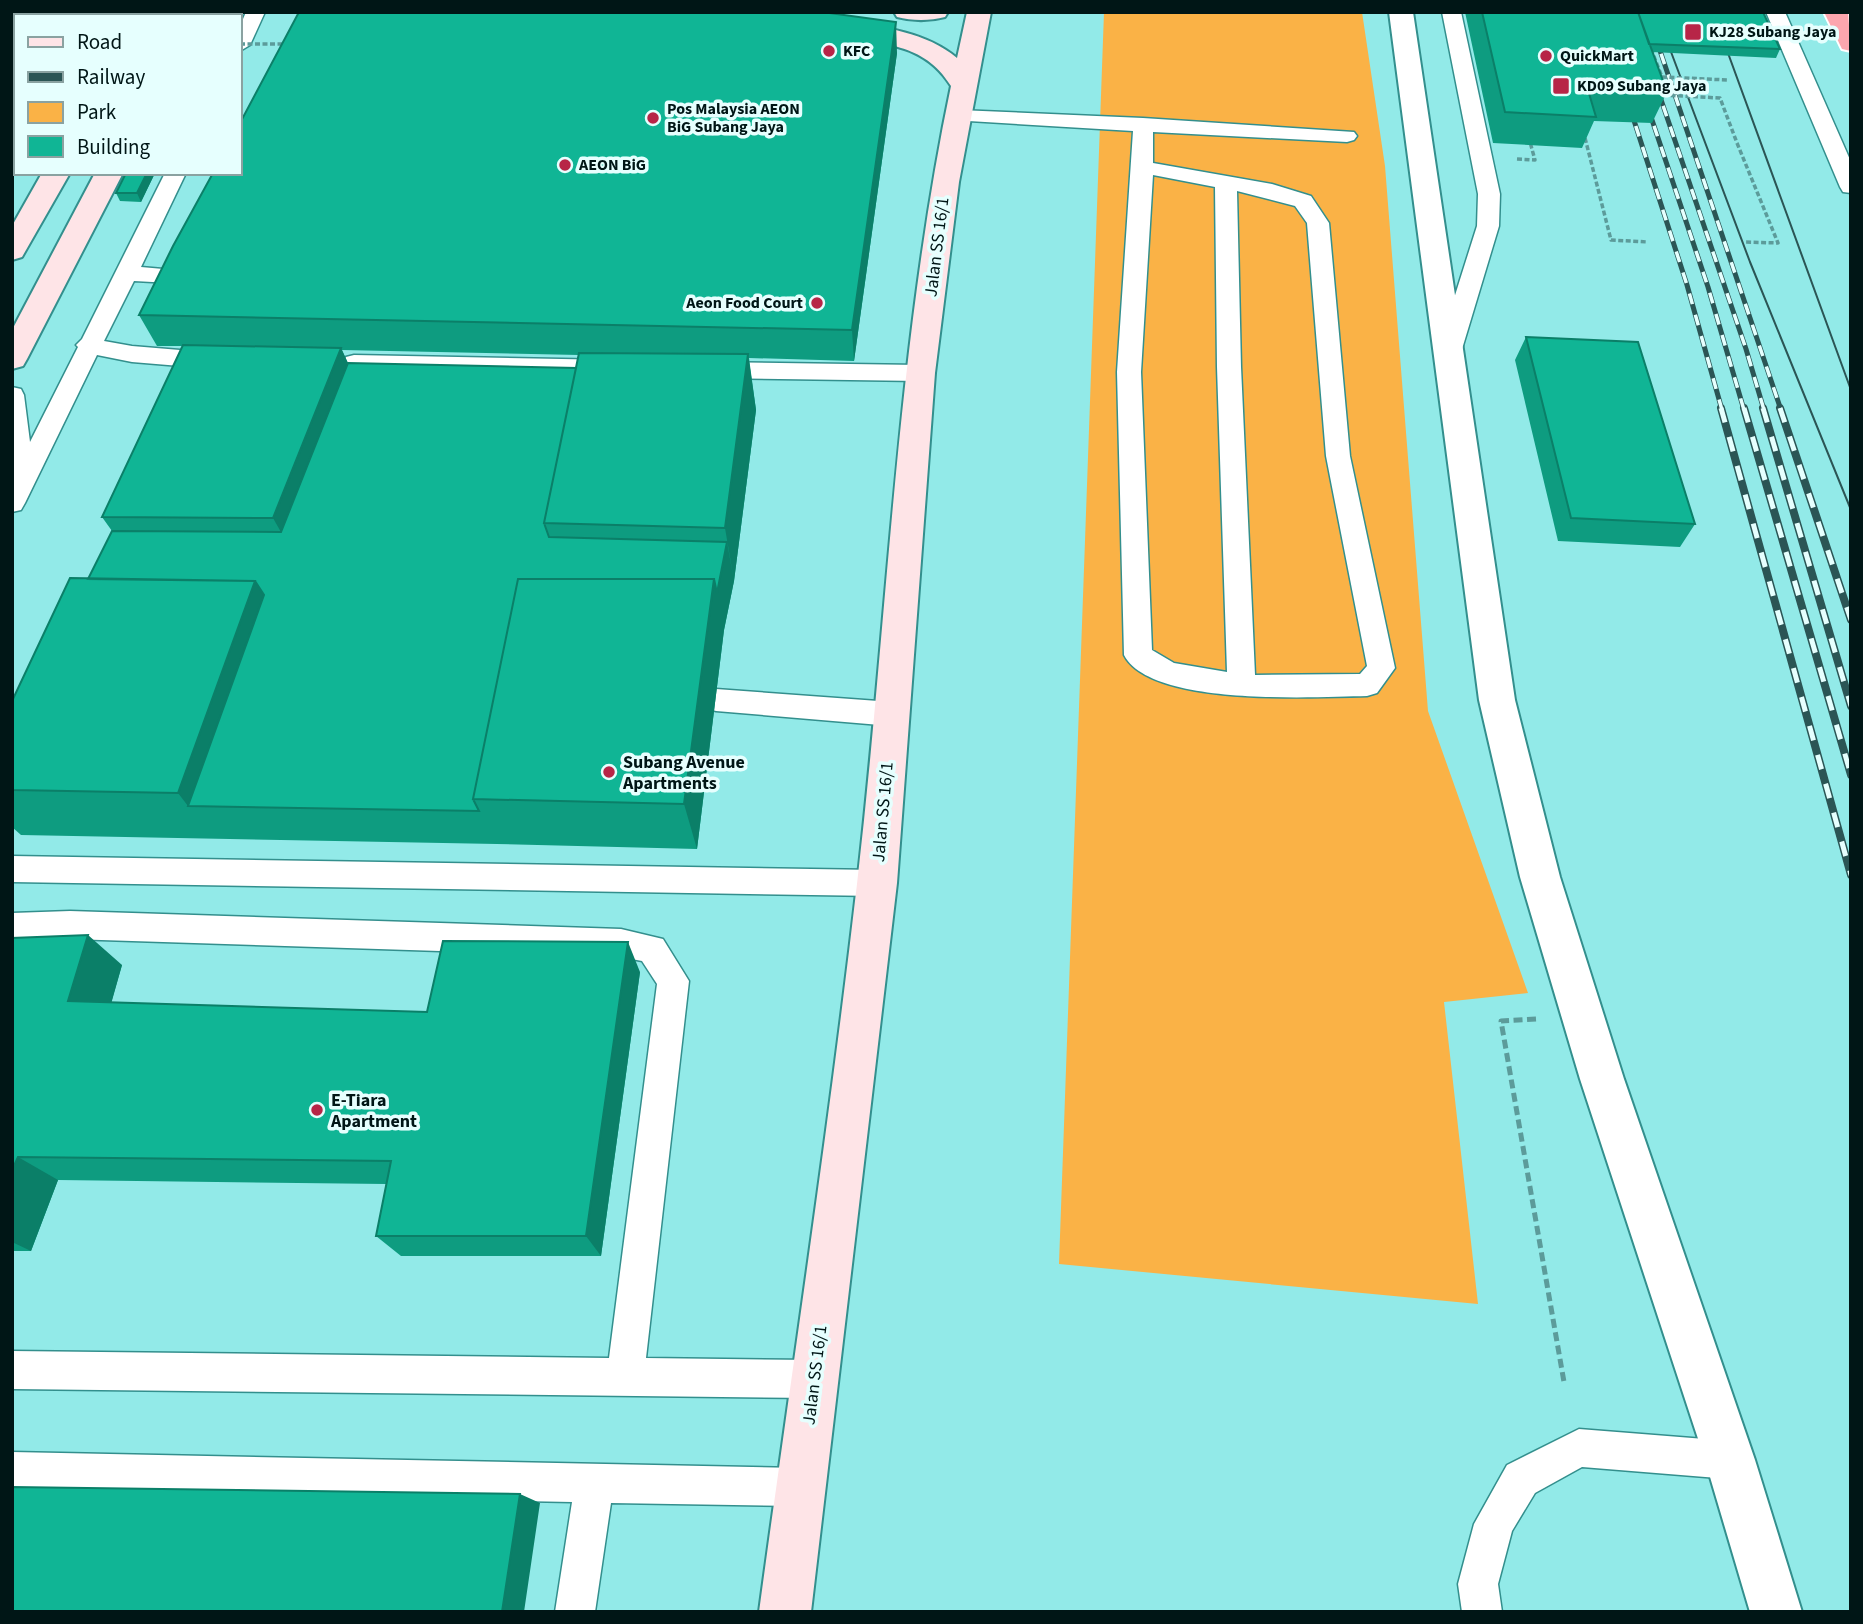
<svg xmlns="http://www.w3.org/2000/svg" width="1863" height="1624" viewBox="0 0 1863 1624" font-family="'Source Sans 3',sans-serif">
<style>
.green{fill:#fab246}
.lines{fill:none;stroke-linecap:round;stroke-linejoin:round}
.lane-casing{stroke:#338f8d;stroke-width:3}
.street-casing{stroke:#338f8d;stroke-width:4}
.secondary-casing{stroke:#338f8d;stroke-width:4}
.highway-casing{stroke:#fff;stroke-width:4}
.path-far1{stroke:#5c9b9a;stroke-width:3.5;stroke-dasharray:5 2.5;stroke-linecap:butt}
.path{stroke:#5c9b9a;stroke-width:5;stroke-dasharray:9 4.5;stroke-linecap:butt}
.lane{fill:#fff;fill-rule:evenodd}
.street{fill:#fff;fill-rule:evenodd}
.secondary{fill:#fee4e7;fill-rule:evenodd}
.highway{fill:#fca6ae;fill-rule:evenodd}
.tram{stroke:#2b5555;stroke-width:2}
.rail-far1-casing{stroke:#2b5555;stroke-width:5}
.rail-casing{stroke:#2b5555;stroke-width:8}
.rail-far1{stroke:#e6fffe;stroke-width:3.5;stroke-dasharray:11;stroke-linecap:butt}
.rail{stroke:#e6fffe;stroke-width:5;stroke-dasharray:15;stroke-linecap:butt}
.path-bridge{stroke:#5c9b9a;stroke-width:3.5;stroke-dasharray:5 2.5;stroke-linecap:butt}
.wall{fill:#0e9c80;fill-rule:evenodd}
.shaded-wall{fill:#0b7f68}
.building{fill:#10b595;stroke:#0b7f68;stroke-width:2}
.poi-dot{fill:#b72547;stroke:#e6fffe;stroke-width:2.5}
.labels{text-anchor:middle;dominant-baseline:central;stroke-width:7;stroke-linejoin:round;paint-order:stroke}
.far-poi-label{font-size:16px;font-weight:bold;fill:#001616;stroke:#e6fffe;text-anchor:start}
.street-label{font-size:18px;fill:#001616;stroke:#e6fffe}
.poi-label{font-size:18px;font-weight:bold;fill:#001616;stroke:#e6fffe;text-anchor:start}
</style>
<rect width="100%" height="100%" fill="#92eae8"/>
<path class="green" d="M1104,12H1362L1385,166L1428,711L1528,993L1444,1002L1478,1304L1059,1264Z"/>
<g class="lines">
<defs>
<path id="lane" d="M246,12H265L250,45L240,51V26Z
M1442,12H1461L1500,194L1499,226L1462,349L1458,355L1450,357L1442,355L1438,349L1477,226L1478,194Z
M1766,12H1785L1851,162V193L1843,192L1840,187Z
M959,110L1143,118L1354,132L1357,136L1354,140L1347,142L1153,132V163L1272,184L1311,196L1329,223L1350,456L1395,668L1377,693L1367,696C1315,697 1151,707 1124,655L1117,372L1133,131L952,120L949,116L952,112ZM1153,175L1215,187L1217,367L1227,672L1174,663L1152,650L1141,372ZM1237,191L1295,206L1307,223L1326,456L1367,666L1360,674L1255,675L1241,367Z
M165,173H186L141,267L197,272L200,277L197,282L189,284L134,281L104,341L132,346L216,353L224,355L228,361L224,367L216,369L132,362L97,355L25,503L21,510L12,512V387L21,389L24,395L30,442L78,347L76,345L82,339Z
M354,355L615,360L623,362L627,368L623,374L615,376L354,371L346,369L342,363L346,357Z
M711,362L920,365L928,367L932,373L928,379L920,381L711,378L703,376L699,370L703,364Z
M716,689L892,702L902,706L906,714L902,722L892,726L716,711L706,708L702,700L706,692Z
M12,856L877,870L888,873L892,883L888,893L877,896L12,882Z
M70,911L621,929L663,939L689,981L646,1358L814,1360L827,1366L833,1379L827,1392L814,1398L12,1389V1351L609,1358L657,984L642,961L621,957L70,939L12,941V913Z
M1579,1429L1730,1441L1744,1446L1749,1460L1744,1474L1730,1479L1582,1467L1535,1493L1512,1531L1498,1584L1502,1612H1462L1458,1584L1474,1524L1507,1465Z
M12,1452L800,1468L814,1473L819,1487L814,1501L800,1506L611,1503L595,1612H555L572,1502L12,1490Z"/>
<path id="street" d="M1389,12H1413L1515,700L1560,877L1624,1079L1755,1460L1802,1612H1750L1705,1460L1580,1079L1520,877L1479,700Z
M12,22H16V41H12Z"/>
<path id="secondary" d="M133,12H157L155,16H131Z
M178,12H203L201,16H176Z
M894,12H948L945,17C930,21 912,21 897,17Z
M967,12H991L959,182L935,373L897,883L811,1612H759C792,1369 829,1127 857,884C888,618 896,349 951,86C923,41 882,46 836,34L833,29L836,24L845,22C884,27 926,32 957,58Z
M42,173H70L22,257L12,260V226Z
M95,173H123L27,359L23,366L12,369V330Z"/>
<path id="highway" d="M1824,12H1848L1851,51L1842,49Z"/>
</defs>
<use href="#lane" class="lane-casing"/>
<use href="#street" class="street-casing"/>
<use href="#secondary" class="secondary-casing"/>
<use href="#highway" class="highway-casing"/>
<path class="path-far1" d="M1585,138L1611,240L1648,242
M1737,143L1778,243L1746,242
M1517,159L1535,160L1530,142"/>
<path class="path" d="M1536,1019L1501,1021L1564,1382"/>
<use href="#lane" class="lane"/>
<use href="#street" class="street"/>
<use href="#secondary" class="secondary"/>
<use href="#highway" class="highway"/>
<path class="tram" d="M1656,12L1750,262L1851,510
M1713,12L1851,390"/>
<defs>
<path id="rail-far1" d="M1647,12L1781,410
M1656,85L1746,349L1764,410
M1629,105L1687,285L1722,410
M1647,105L1708,287L1744,410"/>
<path id="rail" d="M1721,408L1851,875
M1744,408L1851,775
M1763,408L1851,706
M1780,408L1851,620"/>
</defs>
<use href="#rail-far1" class="rail-far1-casing"/>
<use href="#rail" class="rail-casing"/>
<use href="#rail-far1" class="rail-far1"/>
<use href="#rail" class="rail"/>
<path class="path-bridge" d="M240,44H286
M1651,49L1662,77L1728,80
M1663,95L1720,98L1737,143"/>
</g>
<path class="wall" d="M1465,12H1763L1780,49L1776,58L1652,52L1667,92L1652,123L1594,121L1582,148L1493,143Z
M897,53L854,361L749,358L756,410L734,581L724,630L697,849L497,844L21,835L12,827V701L88,579L112,531L102,517L183,346H157L139,315ZM342,350L579,355L576,368L348,363Z
M126,173H155L141,202L120,201L116,193Z
M1526,337L1695,524L1680,547L1558,541L1515,360Z
M12,938L122,965L111,1003L427,1012L640,972L601,1256H401L376,1236L386,1184L58,1180L31,1251H12Z"/>
<path class="shaded-wall" d="M896,22L897,53L854,361L852,330Z
M147,173H155L141,202L137,193Z
M341,348L366,403L303,571L273,518Z
M748,354L756,410L734,581L725,528Z
M727,542L734,581L724,630L697,849L684,804L714,579Z
M255,581L287,632L188,806L178,793Z
M88,935L122,965L104,1029L68,1001Z
M628,942L640,972L601,1256L586,1236Z
M18,1157L58,1180L31,1251L12,1242V1170Z
M520,1494L540,1503L524,1612H502Z"/>
<path class="building" d="M299,12H822L896,22L852,330L139,315L173,246L213,173H240V123Z
M1482,12H1638L1667,92L1588,90L1596,117L1505,112Z
M1638,12H1763L1780,49L1649,44Z
M126,173H147L137,193H116Z
M1526,337L1638,342L1695,524L1571,518Z
M183,345L341,348L273,518L102,517Z
M579,353L748,354L725,528L544,523Z
M348,363L576,368L544,523L549,537L727,542L717,593L714,579H518L473,799L479,811L188,806L264,595L255,581L88,579L112,531L281,532Z
M70,578L255,581L178,793L12,790V701Z
M518,579H714L684,804L473,799Z
M88,935L68,1001L427,1012L443,941L628,942L586,1236H376L391,1161L18,1157L12,1170V938Z
M12,1487L520,1494L502,1612H12Z"/>
<g class="poi-dot">
<rect x="1684" y="23" width="18" height="18" rx="3.5"/>
<circle cx="829" cy="51" r="7"/>
<circle cx="1546" cy="56" r="7"/>
<rect x="1552" y="77" width="18" height="18" rx="3.5"/>
<circle cx="653" cy="118" r="7"/>
<circle cx="565" cy="165" r="7"/>
<circle cx="817" cy="303" r="7"/>
<circle cx="609" cy="772" r="7"/>
<circle cx="317" cy="1110" r="7"/>
</g>
<g class="labels">
<g class="far-poi-label">
<text x="1709" y="32">KJ28 Subang Jaya</text>
<text x="843" y="51">KFC</text>
<text x="1560" y="56">QuickMart</text>
<text x="1577" y="86">KD09 Subang Jaya</text>
<text x="667" y="109">Pos Malaysia AEON<tspan x="667" dy="18">BiG Subang Jaya</tspan></text>
<text x="579" y="165">AEON BiG</text>
<text x="803" y="303" text-anchor="end">Aeon Food Court</text>
</g>
<g class="street-label">
<text transform="translate(937 247) rotate(-83)">Jalan SS 16/1</text>
<text transform="translate(883 812) rotate(-85)">Jalan SS 16/1</text>
<text transform="translate(815 1375) rotate(-83)">Jalan SS 16/1</text>
</g>
<g class="poi-label">
<text x="623" y="762">Subang Avenue<tspan x="623" dy="21">Apartments</tspan></text>
<text x="331" y="1100">E-Tiara<tspan x="331" dy="21">Apartment</tspan></text>
</g>
</g>
<rect width="1863" height="1624" fill="none" stroke="#001616" stroke-width="28"/>
<rect x="14" y="14" width="228" height="161" fill="#e6fffe" stroke="#8aa2a1" stroke-width="2"/>
<rect x="28" y="37" width="35" height="10" fill="#fee4e7" stroke="#8aa2a1" stroke-width="2"/>
<text x="77" y="49" font-size="21" fill="#001616">Road</text>
<rect x="28" y="72" width="35" height="10" fill="#2b5555" stroke="#8aa2a1" stroke-width="2"/>
<text x="77" y="84" font-size="21" fill="#001616">Railway</text>
<rect x="28" y="102" width="35" height="21" fill="#fab246" stroke="#8aa2a1" stroke-width="2"/>
<text x="77" y="119" font-size="21" fill="#001616">Park</text>
<rect x="28" y="136" width="35" height="21" fill="#10b595" stroke="#8aa2a1" stroke-width="2"/>
<text x="77" y="154" font-size="21" fill="#001616">Building</text>
</svg>
